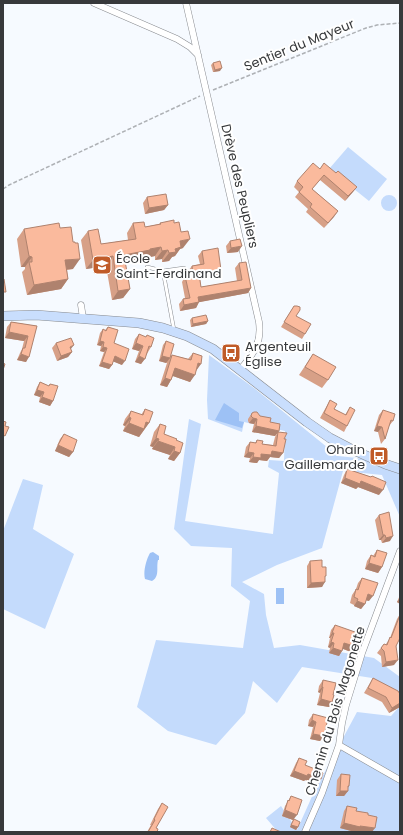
<svg xmlns="http://www.w3.org/2000/svg" width="403" height="835" viewBox="0 0 403 835" font-family="Poppins,sans-serif">
<style>
.green{fill:#c4dbfc}
.water{fill:#9dc1f5}
.lines{fill:none;stroke-linecap:round;stroke-linejoin:round}
.service-casing{stroke:#878a8f;stroke-width:4}
.minor-casing{stroke:#878a8f;stroke-width:7}
.secondary-casing{stroke:#878a8f;stroke-width:10}
.path{stroke:#aeb1b5;stroke-width:1.5;stroke-dasharray:4 2;stroke-linecap:butt}
.service{stroke:#fff;stroke-width:3}
.minor{stroke:#fff;stroke-width:6}
.secondary{stroke:#c9defd;stroke-width:9}
.wall{fill:#d7a087}
.shaded-wall{fill:#af826e}
.building{fill:#faba9d;stroke:#af826e}
.labels{text-anchor:middle;dominant-baseline:central;stroke-width:4;stroke-linejoin:round;paint-order:stroke}
.street-label{font-size:13px;fill:#37393b;stroke:#fff}
.poi-label{font-size:13px;fill:#37393b;stroke:#fff;text-anchor:start}
</style>
<rect width="100%" height="100%" fill="#f6faff"/>
<path class="green" d="M348,147L387,179L369,201L329,169Z
M381 203a8 8 0 1 1 16 0a8 8 0 1 1-16 0Z
M209,355L254,388L338,456L376,460L400,467V517L382,475L343,471L322,548L277,565L242,582L264,594L266,615L274,648L300,645L374,658L400,677V702L372,678L302,667L277,703L253,681L245,713L216,745L168,731L137,707L156,640L243,648L250,601L231,586L232,548L191,546L174,529L189,419L201,424L185,521L273,534L279,473L268,467L269,460L284,461L285,431L244,422L242,432L208,419L207,400Z
M23,479L43,485L33,529L74,554L45,629L3,609V531Z
M400,706V832H278L266,818L281,806L297,830L314,792L357,712L391,716Z"/>
<path class="water" d="M224,403L239,413V421L244,422L242,428L215,420Z
M153,552L159,556V560H158C156,568 160,576 152,581L145,579C143,572 146,560 150,553Z
M276,588H284V604H276Z"/>
<g class="lines">
<defs>
<path id="service" d="M147,267L163,271
M174,330L163,271L184,268"/>
<path id="minor" d="M94,3L177,39L190,47L198,55
M186,3L259,322C262,344 253,354 240,370
M81,305L83,318
M339,745L400,780
M305,832L322,793L339,745L342,723L346,705L362,653L400,551"/>
<path id="secondary" d="M3,316L36,315L139,323L163,328L187,336L213,349L307,422L330,438L351,449L385,464L400,469"/>
</defs>
<use href="#service" class="service-casing"/>
<use href="#minor" class="minor-casing"/>
<use href="#secondary" class="secondary-casing"/>
<path class="path" d="M213,90L366,28L377,25L400,23
M3,189L9,185L200,96"/>
<use href="#service" class="service"/>
<use href="#minor" class="minor"/>
<use href="#secondary" class="secondary"/>
</g>
<path class="wall" d="M213,63L220,71L213,72L211,65Z
M320,169L336,173L357,187L345,201L320,180L312,189L338,211L324,228L306,212L308,209L295,197L299,192L294,187L297,181Z
M147,197L168,205L164,210L145,214L143,203Z
M133,223L145,227L159,224L160,223H174L183,248L180,249L175,256L172,257L169,261L162,262V259L155,260V256L145,258L144,260L125,263L130,289L123,298L112,300L106,266L86,269L81,240L88,231L101,244L128,240L127,233Z
M60,228L73,269L67,270L68,279L61,289L27,295L22,272L25,269V267H21L17,239L24,229Z
M230,241L238,252L227,253L226,246Z
M202,251L218,276L200,279L201,287L237,281L235,268L239,263L251,288L248,293L199,302L196,308L180,311L179,304L183,299L185,298L182,282L185,276H189L188,271L192,266L200,264L198,256Z
M294,306L296,316L305,334L302,339L281,327Z
M192,318L208,321L206,324L191,327L190,320Z
M11,322L37,326L26,362L17,360L20,353L22,349L24,341L5,338L7,327Z
M108,327L122,365L113,361L112,365L109,369L99,366L104,352L100,351L101,346L97,345L100,333L103,329L105,330Z
M139,334L151,347L141,364L135,362L139,351L132,349L135,339Z
M166,341L170,358L172,355L188,359L193,353L196,371L190,382L173,376L167,387L160,385L167,363L159,361L163,345Z
M56,343L71,350L72,352L68,357L57,361L52,348Z
M313,354L328,380L322,388L299,375Z
M40,382L49,386L50,384L53,401L50,406L39,402L40,397L34,395L37,387Z
M330,400L334,409L345,415L350,407L347,426L344,432L320,418Z
M145,409L149,423L139,437L123,431L125,426L123,425L125,419L131,411L141,415Z
M383,410L393,421L389,426L385,439L381,444L378,432L374,431L379,415Z
M252,413L260,416L270,422L279,431L275,436L252,432L254,424L249,423L248,421V419Z
M160,424L164,434L176,440L180,453L174,461L168,459L170,455L152,449L153,447L150,446L154,432Z
M278,432L284,439L283,453L279,458L270,457L267,461L259,460L257,463L249,462L250,458L244,457L246,447L250,442L255,443L257,440L262,444L273,445L275,437Z
M64,434L73,452L69,457L55,451L60,439Z
M347,469L371,477L379,495L358,487L356,489L341,483L344,475Z
M379,515L390,541L382,543L381,540H379L375,520Z
M377,550L382,567L378,573L365,569L367,561L371,555L373,556Z
M310,561L322,567L325,577L322,587L307,588V566Z
M362,578L369,601L366,600L365,604L361,609L354,606V605L350,603L352,595L356,589L358,583Z
M400,595V604L397,602Z
M400,614L394,665L382,667L381,656L377,653L384,644H386L390,638L397,619Z
M335,625L353,639L354,646L351,652L343,649L339,656L329,653L330,648L328,647L330,638H329L331,630Z
M373,678L400,694V707L389,713L382,702L364,693Z
M323,680L333,695L332,702L329,707L317,705L320,693L318,692L319,686Z
M313,714L324,736L320,741L310,739L313,727L308,726L309,720Z
M299,758L305,765L318,784L305,780L304,781L290,776L296,763Z
M341,774L348,788V791L344,796H336L337,780Z
M291,796L294,819L298,827L296,830L290,827L293,820L282,816L285,806Z
M162,803L156,828L157,832H147L151,825H150L158,809Z
M347,806L356,811L368,815L372,832H361L357,831L355,832L340,828L344,811Z"/>
<path class="shaded-wall" d="M222,68L220,71L213,72L215,70Z
M357,187L353,192L345,201L348,196Z
M168,205L164,210L145,214L149,208Z
M338,211L334,217L324,228L328,223Z
M190,239L183,248L180,249L175,256L172,257L169,261L162,262L169,253L180,241Z
M242,246L238,252L227,253L231,248Z
M161,247L155,256L145,258L144,260L118,264L124,255Z
M168,250L162,259L155,260L162,251Z
M29,256L32,257L25,267H21Z
M113,256L106,266L86,269L93,260Z
M80,259L73,269L58,270L65,260Z
M221,270L218,276L195,279L199,274Z
M68,279L61,289L27,295L34,285Z
M251,288L248,293L195,303L198,297Z
M130,289L123,298L112,300L118,291Z
M199,302L196,308L180,311L184,305Z
M208,321L206,324L191,327L193,324Z
M9,332L28,336L24,341L5,338Z
M100,341L104,342L101,346L97,345Z
M136,343L143,346L139,351L132,349Z
M74,345L70,350V347Z
M103,347L107,348L104,352L100,351Z
M72,352L68,357L57,361L61,356Z
M21,354L29,357L26,362L17,360Z
M115,356L125,361L122,365L112,361Z
M139,356L145,359L141,364L135,362Z
M162,356L170,358L166,363L159,361Z
M102,362L112,365L109,369L99,366Z
M198,363L201,364L196,371Z
M175,368L195,375L190,382L170,375Z
M165,378L171,380L167,387L160,385Z
M37,390L44,392L40,397L34,395Z
M42,397L53,401L50,406L39,402Z
M129,417L131,418L125,426L123,425Z
M253,418L257,419L254,424L249,423Z
M146,422L149,423L139,437L123,431L129,423Z
M256,426L279,431L275,436L252,432Z
M377,426L382,427L378,432L374,431Z
M156,438L159,439L153,447L150,446Z
M158,441L175,447L170,455L152,449Z
M58,445L73,452L69,457L55,451Z
M174,451L180,453L174,461L168,459Z
M272,451L283,453L279,458L270,457L267,461L259,460L257,463L249,462L253,457Z
M248,452L254,453L250,458L244,457Z
M345,478L361,481L383,490L379,495L358,487L356,489L341,483Z
M383,535H385L381,540H379Z
M393,536L390,541L382,543L386,538Z
M369,563L382,567L378,573L365,569Z
M325,582L322,587L307,588L311,583Z
M368,594L373,596L369,601L365,600Z
M400,598V604L397,602Z
M357,601L365,604L361,609L354,606Z
M332,633H334L330,638H329Z
M331,642L334,643L330,648L328,647Z
M344,643L354,646L351,652L341,648Z
M333,648L342,651L339,656L329,653Z
M398,660L394,665L382,667L386,662Z
M322,687H323L320,693L318,692Z
M321,699L332,702L329,707L317,705Z
M400,703V707L389,713L392,708Z
M312,720L316,722L313,727L308,726Z
M313,734L324,736L320,741L310,739Z
M294,771L308,774L321,779L318,784L305,780L304,781L290,776Z
M348,786H349L346,791H348L344,796H336L340,791Z
M285,810L297,815L293,820L282,816Z
M344,823L360,826L375,828L372,832H361L357,831L355,832L340,828Z
M291,825L298,827L296,830L290,827Z"/>
<path class="building" d="M220,61L222,68L215,70L213,63Z
M313,163L320,169L324,163L336,173L338,171L357,187L348,196L324,175L312,189L338,211L328,223L310,207L312,204L299,192L303,187L297,181Z
M166,194L168,205L149,208L147,197Z
M174,220V223L179,222L181,232L188,231L190,239L180,241L181,247L175,249L176,252L169,253L168,250L162,251L161,247L150,249V250L124,255L130,289L118,291L113,256L93,260L88,231L98,229L101,244L136,239L133,223L144,222L145,227L161,224L160,223Z
M59,223L60,228L71,227L73,242H75V243H78L80,259L65,260L68,279L34,285L29,262H32V257L29,256L24,229Z
M240,239L242,246L231,248L230,241Z
M218,248L221,270L199,274L201,287L242,280L239,263L246,262L251,288L198,297L199,302L184,305L183,299L190,298L185,276L193,275L192,266L204,264L202,251Z
M3,279H4L6,292H3Z
M294,306H297L300,307V310L296,316L311,324L305,334L284,322Z
M206,315L208,321L193,324L192,318Z
M11,322L37,326L29,357L21,354L23,348H25L28,336L9,332Z
M108,327L118,330L114,343L129,349L125,361L115,356L112,365L102,362L107,348L103,347L104,342L100,341L103,329L106,331Z
M139,334L146,337L147,335L154,338L151,347L149,346L145,359L139,356L143,346L136,343Z
M71,338L74,345L70,347L72,352L61,356L56,343Z
M166,341L174,344L170,358L162,356Z
M193,353L202,356L201,364L198,363L195,375L175,368L171,380L165,378L172,355L191,360Z
M313,354L336,367L328,380L305,367Z
M3,363L5,364L3,370Z
M40,382L49,386L50,384L58,386L53,401L42,397L44,392L37,390Z
M330,400L337,404L334,409L346,415L350,407L355,410L347,426L324,413Z
M145,409L153,412L149,423L146,422L144,429L129,423L131,418L129,417L131,411L143,415Z
M383,410L395,414L393,421L391,420L385,439L382,427L377,426Z
M254,412H257L260,416L271,418L270,422L280,424L279,431L256,426L257,419L253,418L251,416L252,413Z
M3,421L6,422L5,426L9,427L5,436L3,435Z
M160,424L166,426L164,434L177,439L176,440L183,443L180,453L174,451L175,447L158,441L159,439L156,438Z
M278,432L287,433L284,439H286L283,453L272,451L271,455L261,454V458L253,457L254,453L248,452L250,442L256,443L257,440L263,441L262,444L276,446Z
M64,434L77,440L73,452L58,445Z
M347,469L371,477L372,476L386,482L383,490L361,481L360,484L345,478Z
M389,512L393,536L386,538L385,535H383L379,515Z
M377,550L387,553L382,567L369,563L371,555L375,557Z
M322,560V567H326V576H325V582L311,583L310,561Z
M362,578L378,583L373,596L368,594L365,604L357,601L358,599L354,597L356,589L358,590Z
M400,615V638L396,646L398,660L386,662L384,651L381,648L384,644L387,645L390,637L391,638Z
M335,625L355,632L353,639L356,640L354,646L344,643L342,651L333,648L334,643L331,642L334,633H332Z
M373,678L398,691L400,694V703L392,708L386,697L368,688Z
M323,680L336,683L333,695H334L332,702L321,699L323,687H322Z
M313,714L328,718L324,736L313,734L316,722L312,720Z
M299,758L307,761L305,765L320,771V772L323,773L321,779L308,774L307,776L294,771Z
M341,774L350,775L349,786H348V791H340Z
M291,796L302,800L297,815L285,810L288,800L289,801Z
M162,803L168,807L156,828L158,829L157,832H148L155,820L154,819Z
M347,806L357,808L356,811L368,813V815L377,817L375,828L360,826V827L344,823Z
M294,819L300,822L298,827L291,825Z
M272,828L281,832H270Z"/>
<defs>
<symbol id="school-square" viewBox="-11 -11 22 22"><rect x="-9" y="-9" width="18" height="18" rx="4" fill="#c05b28" stroke="#fff"/><path d="M0-5L7-2L0 1L-7-2ZM-4 1L0 2.5L4 1V4Q0 6-4 4Z" fill="#fff"/></symbol>
<symbol id="bus-square" viewBox="-11 -11 22 22"><rect x="-9" y="-9" width="18" height="18" rx="4" fill="#c05b28" stroke="#fff"/><path d="M-5-6H5V4H4V6H2V4H-2V6H-4V4H-5ZM-3.5-4V0h7V-4ZM-3.5 1.2v1.5H-2V1.2ZM2 1.2v1.5H3.5V1.2Z" fill="#fff"/></symbol>
</defs>
<g fill-rule="evenodd">
<use href="#school-square" x="91" y="254" width="22" height="22"/>
<use href="#bus-square" x="220" y="342" width="22" height="22"/>
<use href="#bus-square" x="368" y="445" width="22" height="22"/>
</g>
<g class="labels">
<g class="street-label">
<text transform="translate(299 45) rotate(-22)">Sentier du Mayeur</text>
<text transform="translate(240 186) rotate(77)">Drève des Peupliers</text>
<text transform="translate(335 711) rotate(-73)">Chemin du Bois Magonette</text>
</g>
<g class="poi-label">
<text x="116" y="258">École<tspan x="116" dy="15">Saint-Ferdinand</tspan></text>
<text x="245" y="346">Argenteuil<tspan x="245" dy="15">Église</tspan></text>
<text x="365" y="449" text-anchor="end">Ohain<tspan x="365" dy="15">Gaillemarde</tspan></text>
</g>
</g>
<rect width="403" height="835" fill="none" stroke="#37393b" stroke-width="8"/>
</svg>
